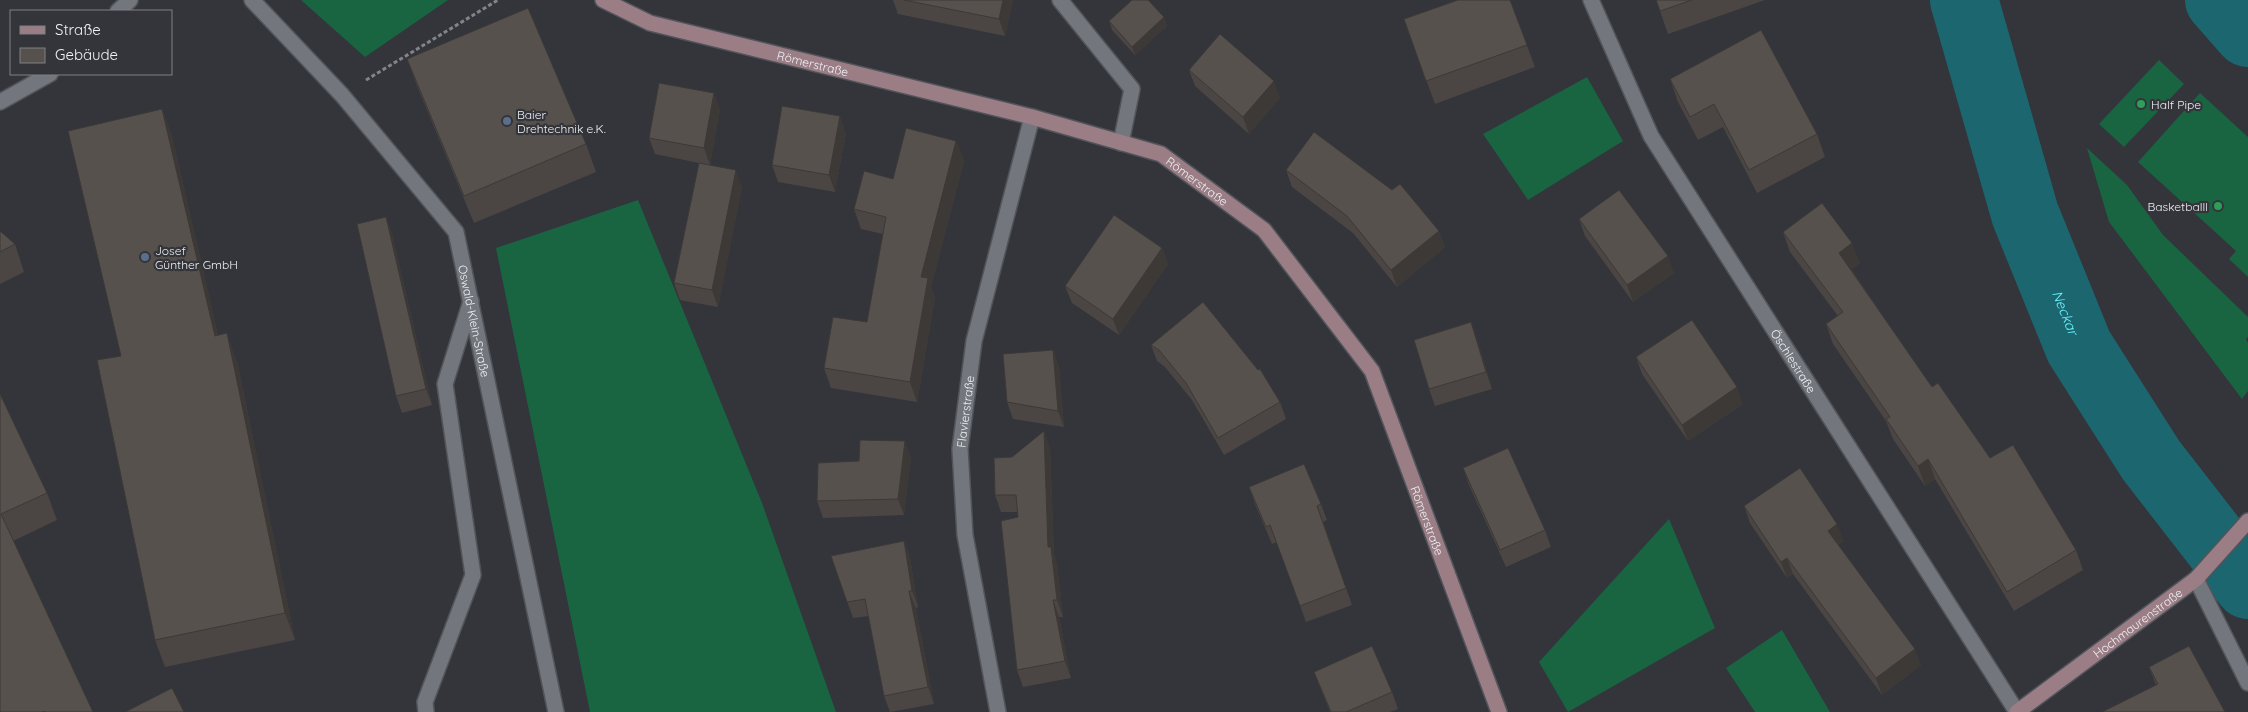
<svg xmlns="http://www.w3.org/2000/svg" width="2248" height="712" viewBox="0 0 2248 712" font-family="Quicksand,sans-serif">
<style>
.grass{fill:#196441}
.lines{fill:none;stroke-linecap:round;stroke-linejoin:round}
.river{stroke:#1c676f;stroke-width:68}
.lane-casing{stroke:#515459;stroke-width:18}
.street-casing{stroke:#515459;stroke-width:18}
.secondary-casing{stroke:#515459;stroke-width:18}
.path{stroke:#828489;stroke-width:3;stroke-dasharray:4 2.5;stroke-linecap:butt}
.lane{stroke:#73777d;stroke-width:15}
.street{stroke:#73777d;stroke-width:15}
.secondary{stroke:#9a7d85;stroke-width:15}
.wall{fill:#4b4643}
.shaded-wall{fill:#3d3937}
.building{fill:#57514e;stroke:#3d3937}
.leisure-dot{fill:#2e9e5b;stroke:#33353b;stroke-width:2}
.service-dot{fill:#5c6f8a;stroke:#33353b;stroke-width:2}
.labels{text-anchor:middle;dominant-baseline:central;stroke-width:4.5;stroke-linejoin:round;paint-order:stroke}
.street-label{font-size:12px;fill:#eff1f4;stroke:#33353b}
.poi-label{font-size:12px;fill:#eff1f4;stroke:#33353b;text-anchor:start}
.water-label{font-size:14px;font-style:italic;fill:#66eefd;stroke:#33353b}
</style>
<rect width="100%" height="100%" fill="#33353b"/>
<path class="grass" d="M301,0H448L365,57Z
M2159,60L2184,84L2124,147L2099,124Z
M1587,77L1623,141L1528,200L1483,134Z
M2200,93L2248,137V277L2229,259L2236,251L2138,162Z
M2087,148L2127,185L2163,235L2248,317V337L2246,339L2248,343V391L2242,399L2109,222Z
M638,200L762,503L836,712H590L496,248Z
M1669,519L1715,628L1568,712L1539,662Z
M1782,630L1830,712H1755L1726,668Z"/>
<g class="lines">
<g class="river">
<path id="s1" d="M1964,0L2025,214L2079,347L2151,460L2248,585"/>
<path d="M2219,0L2248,33"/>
</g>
<defs>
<path id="lane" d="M1060,0L1132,89L1121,143
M426,712L425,702L473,575L445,384L471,301"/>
<g id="street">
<path id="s2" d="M252,0L342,95L456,232L556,712"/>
<path id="s3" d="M1591,0L1651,136L2017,712"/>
<path d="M118,11L130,0"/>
<path d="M0,102L50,74"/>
<path d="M2196,579L2248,683"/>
<path id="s4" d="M998,712L965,535L960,449L974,341L1032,117"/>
</g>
<g id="secondary">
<path id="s5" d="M603,0L650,23L1032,117L1161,154L1264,230L1372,371L1499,712"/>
<path id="s6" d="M2017,712L2196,579L2248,521"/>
</g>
</defs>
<use href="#lane" class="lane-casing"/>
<use href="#street" class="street-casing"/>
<use href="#secondary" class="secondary-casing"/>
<path class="path" d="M366,80L498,0"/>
<use href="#lane" class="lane"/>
<use href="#street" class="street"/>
<use href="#secondary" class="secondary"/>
</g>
<path class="wall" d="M893,0H1013L1005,36L898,14Z
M1510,0L1535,67L1435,104L1404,19Z
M1656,0H1765L1668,34Z
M1164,17L1167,26L1135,55L1112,30L1109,21Z
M407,59L586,144L596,172L474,223L417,86Z
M1189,70L1280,98L1249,134L1195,86Z
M1670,79L1817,134L1825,157L1757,193L1723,127L1698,140L1678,102Z
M714,93L720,110L710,165L742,187L718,307L680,300L674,283L699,163L655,154L649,138Z
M162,109L172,136L218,335L237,361L295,640L165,667L155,640Z
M846,133L835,192L778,182L772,165Z
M956,141L964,161L931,287L935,298L917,402L831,388L824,368L867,322L883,234L861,229L854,209L893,179Z
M1286,170L1439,231L1445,247L1397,287L1353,233L1292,187Z
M386,217L392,234L432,405L402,413L396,396Z
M1579,219L1674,273L1633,302L1585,236Z
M0,231L15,244L24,272L0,284Z
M1783,232L1860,263L1851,269L1932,387L1990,458L2076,550L2083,570L2014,611L1935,479L1925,486L1893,439L1886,421L1833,344L1826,324L1838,316L1790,252Z
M1162,248L1168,264L1119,335L1072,303L1065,286Z
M1477,339L1492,389L1435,406L1429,389Z
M1151,345L1280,402L1286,419L1224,455L1192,400L1165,367L1157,361Z
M1053,350L1059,367L1064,427L1013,419L1007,402Z
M1636,357L1743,404L1688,441L1642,374Z
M0,394L47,493L57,520L13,541L93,712H0Z
M1050,448L1054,555L1057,563L1063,617H1059L1071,678L1023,687L1017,670L1018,517V512H1001L995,495L1012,457Z
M911,458L904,515L823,518L817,501Z
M1463,468L1545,530L1551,547L1506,567L1469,485Z
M1249,487L1321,504L1327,520L1323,522L1352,605L1306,622L1277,542L1272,544L1255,504Z
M1744,506L1837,524L1843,541L1838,545L1921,665L1882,695L1793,574L1787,578L1750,523Z
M904,541L910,558L918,607L916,608L934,704L890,712L884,696L869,616L853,618L831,556Z
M2149,667L2225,712L2156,685Z
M1314,672L1392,692L1398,709L1390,712H1330Z"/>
<path class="shaded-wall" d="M1003,0H1013L1005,36L999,19Z
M1164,17L1167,26L1135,55L1132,47Z
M1274,81L1280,98L1249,134L1243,117Z
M714,93L720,110L710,165L704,148Z
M162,109L172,136L225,363L215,336Z
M840,116L846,133L835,192L829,175Z
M956,141L964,161L931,287L935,298L917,402L910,382L921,277Z
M736,170L742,187L718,307L712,290Z
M386,217L392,234L432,405L426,389Z
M1439,231L1445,247L1397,287L1391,270Z
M1852,243L1860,263L1846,273L1839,253Z
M1162,248L1168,264L1119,335L1113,319Z
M1668,256L1674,273L1633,302L1627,285Z
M1471,322L1477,339L1492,389L1486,372Z
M227,333L237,361L295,640L285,613Z
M1053,350L1059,367L1064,427L1058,411Z
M1737,387L1743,404L1688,441L1682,425Z
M1044,431L1050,448L1054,555L1057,563L1063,617L1057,600L1048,547Z
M905,441L911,458L904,515L898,499Z
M1928,459L1935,479L1925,486L1918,466Z
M1837,524L1843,541L1834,547L1828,531Z
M904,541L910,558L918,607L912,591Z
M1787,558L1793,574L1787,578L1781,562Z
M909,591L916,608L934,704L928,687Z
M1053,600L1059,617L1071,678L1065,661Z
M1915,649L1921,665L1882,695L1876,678Z"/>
<path class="building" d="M904,0H1003L999,19Z
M1132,0H1148L1164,17L1132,47L1109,21Z
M1458,0H1510L1527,45L1426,81L1404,19Z
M1656,0H1692L1660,11Z
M528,8L586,144L464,196L407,59Z
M1761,30L1817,134L1749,170L1714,104L1690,117L1670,79Z
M1220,34L1274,81L1243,117L1189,70Z
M659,83L714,93L704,148L649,138Z
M782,106L840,116L829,175L772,165Z
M162,109L215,336L227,333L285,613L155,640L97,360L121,356L68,131Z
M906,128L956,141L921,277L928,278L910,382L824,368L833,317L867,322L886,217L854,209L864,171L893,179Z
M1314,132L1392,190L1400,184L1439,231L1391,270L1347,216L1286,170Z
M699,163L736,170L712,290L674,283Z
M1619,190L1668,256L1627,285L1579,219Z
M1822,203L1852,243L1839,253L1932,387L1938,383L1990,458L2013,445L2076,550L2007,592L1928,459L1918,466L1886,419L1890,417L1826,324L1843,312L1783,232Z
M1114,215L1162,248L1113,319L1065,286Z
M386,217L426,389L396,396L357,224Z
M0,231L15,244L0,252Z
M1203,302L1258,370L1260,369L1280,402L1218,438L1186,383L1159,350L1151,345Z
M1692,320L1737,387L1682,425L1636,357Z
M1471,322L1486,372L1429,389L1414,340Z
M1053,350L1058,411L1007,402L1003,354Z
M0,394L47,493L1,514L93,712H45V711L42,712H0Z
M1044,431L1048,547H1051L1057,600H1053L1065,661L1017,670L1001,521L1018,517L1016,495H995L994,458L1012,457Z
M860,440L905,441L898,499L817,501L818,463L859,461Z
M1508,448L1545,530L1500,550L1463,468Z
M1304,464L1321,504L1317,506L1346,588L1300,606L1270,525L1266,527L1249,487Z
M1800,468L1837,524L1828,531L1915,649L1876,678L1787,558L1781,562L1744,506Z
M904,541L912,591H909L928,687L884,696L865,599L847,602L831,556Z
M1372,646L1392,692L1346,712H1331L1314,672Z
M2189,646L2225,712H2102L2158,684L2149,667Z
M172,688L184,712H125Z"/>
<g class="leisure-dot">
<circle cx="2141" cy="104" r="5"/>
<circle cx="2218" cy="206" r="5"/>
</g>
<g class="service-dot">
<circle cx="507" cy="121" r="5"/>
<circle cx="145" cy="257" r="5"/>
</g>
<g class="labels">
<g class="street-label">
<text stroke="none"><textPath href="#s5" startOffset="220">Römerstraße</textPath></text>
<text stroke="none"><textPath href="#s5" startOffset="625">Römerstraße</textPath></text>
<text stroke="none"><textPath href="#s2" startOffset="400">Oswald-Klein-Straße</textPath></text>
<text stroke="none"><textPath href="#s3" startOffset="415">Öschlestraße</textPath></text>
<text stroke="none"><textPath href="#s4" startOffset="304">Flavierstraße</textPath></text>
<text stroke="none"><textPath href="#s5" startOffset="1045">Römerstraße</textPath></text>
<text stroke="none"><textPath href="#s6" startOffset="150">Hochmaurenstraße</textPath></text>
</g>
<g class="poi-label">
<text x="2151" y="104">Half Pipe</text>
<text x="517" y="114">Baier<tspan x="517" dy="14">Drehtechnik e.K.</tspan></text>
<text x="2208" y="206" text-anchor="end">Basketballl</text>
<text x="155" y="250">Josef<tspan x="155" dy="14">Günther GmbH</tspan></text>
</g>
<g class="water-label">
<text stroke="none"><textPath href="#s1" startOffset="329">Neckar</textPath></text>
</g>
</g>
<rect x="10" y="10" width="162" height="65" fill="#33353b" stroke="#7e8085"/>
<rect x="20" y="26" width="25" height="8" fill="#9a7d85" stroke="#7e8085"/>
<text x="55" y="35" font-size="15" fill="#eff1f4">Straße</text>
<rect x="20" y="48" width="25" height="15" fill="#57514e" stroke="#7e8085"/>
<text x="55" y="60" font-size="15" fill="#eff1f4">Gebäude</text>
</svg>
